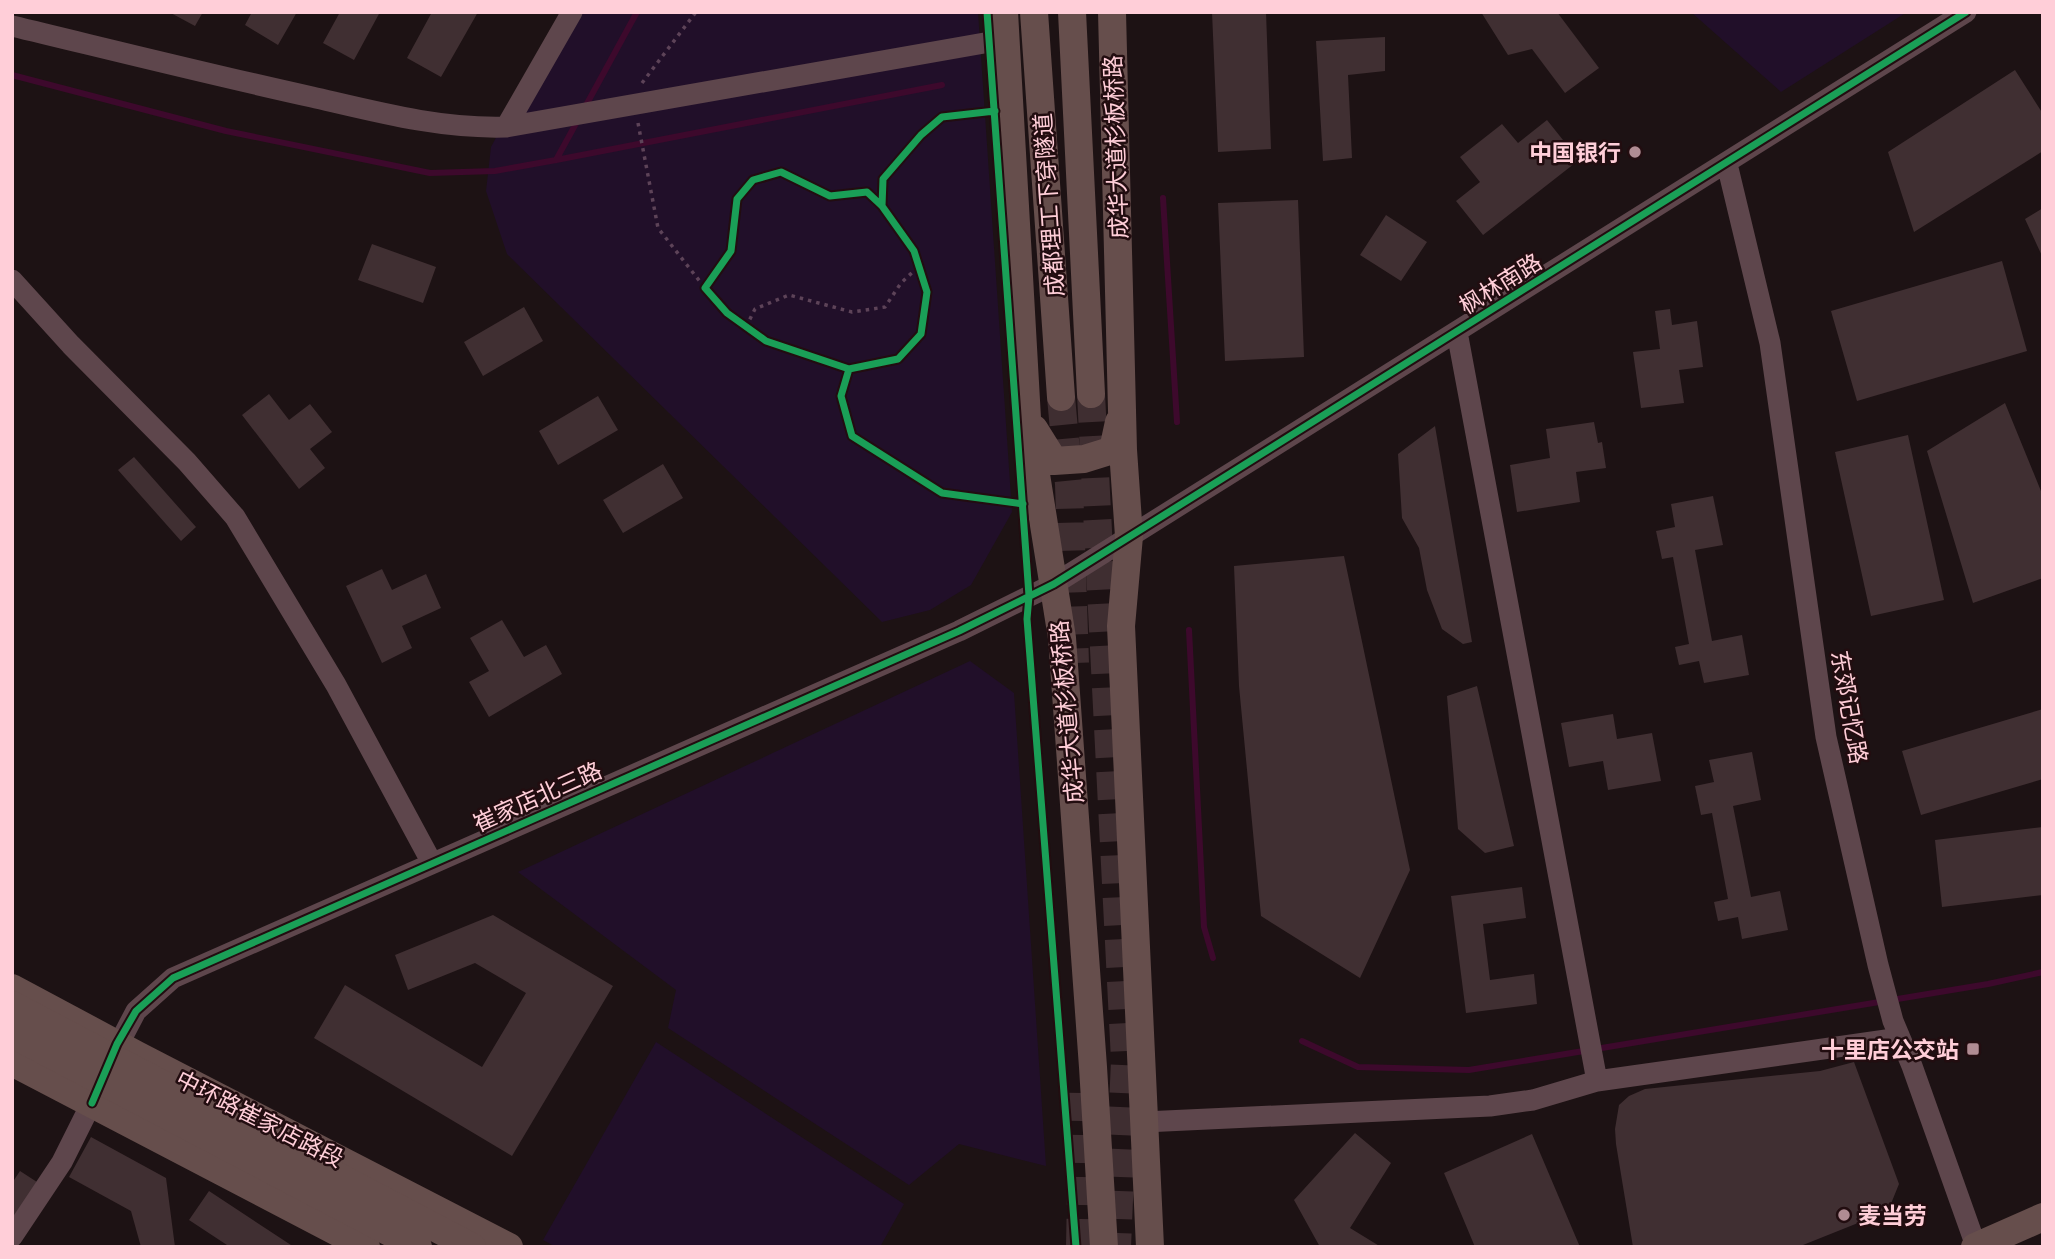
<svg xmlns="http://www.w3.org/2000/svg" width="2055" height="1259" viewBox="0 0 2055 1259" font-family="Lato,'Noto Sans SC',sans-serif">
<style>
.green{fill:#210f29}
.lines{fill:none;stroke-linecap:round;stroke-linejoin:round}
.stream{stroke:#3d092c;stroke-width:6}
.building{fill:#402f32}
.major-tunnel{stroke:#3f2e31;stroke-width:28;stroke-dasharray:28 14;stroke-linecap:butt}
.path{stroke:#5d4358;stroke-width:3.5;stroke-dasharray:3.5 5;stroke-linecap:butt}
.minor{stroke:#5e464c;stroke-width:21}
.major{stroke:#664e4c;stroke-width:28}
.major-bridge{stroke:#664e4c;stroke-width:28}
.cycleway-casing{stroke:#220d10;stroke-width:11}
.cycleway{stroke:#1a9f57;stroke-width:7}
.poi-dot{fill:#b08c93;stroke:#220d10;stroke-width:2.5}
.labels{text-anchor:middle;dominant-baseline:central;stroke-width:5;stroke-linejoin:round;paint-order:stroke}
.street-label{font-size:23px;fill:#ffced8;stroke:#220d10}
.poi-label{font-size:23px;font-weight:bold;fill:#ffced8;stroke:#220d10;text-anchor:end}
</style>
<rect width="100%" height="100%" fill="#1d1214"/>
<path class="green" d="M563,12H978L1012,512L971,585L930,610L882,622L507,254L486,191L491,147Z
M1691,12H1907L1781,92Z
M970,661L1014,693L1046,1166L959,1144L909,1185L668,1028L676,990L518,872Z
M656,1042L904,1204L880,1247H556L543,1240Z"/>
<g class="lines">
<path class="stream" d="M12,75L226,131L430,173L495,171L556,160L942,85
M584,109L637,12
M556,160L579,118
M1163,198L1177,422
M1189,630L1204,927L1213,958
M1302,1041L1358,1067L1469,1070L1988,984L2043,972"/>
</g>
<path class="building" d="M169,12H203L195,26Z
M252,12H297L278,45L245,25Z
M340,12H380L354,60L323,43Z
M432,12H478L441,77L407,58Z
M1212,12H1266L1271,149L1218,152Z
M1481,12H1557L1599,68L1565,93L1532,49L1508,55Z
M1385,37V71L1348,75L1352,158L1323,161L1316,41Z
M2015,70L2043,114V151L1914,232L1888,152Z
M1547,120L1579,160L1483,235L1456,201L1480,182L1460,157L1502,124L1518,143Z
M1298,200L1304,357L1225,361L1218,203Z
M2043,208V258L2025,219Z
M1386,215L1427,242L1401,281L1360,255Z
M372,244L436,267L423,303L358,280Z
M2002,261L2027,351L1857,401L1831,311Z
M524,307L543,341L483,376L464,342Z
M1670,309L1672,325L1697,321L1703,367L1679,370L1684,403L1641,408L1633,352L1660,349L1655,311Z
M269,394L289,420L310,404L332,432L310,449L325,468L299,489L242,415Z
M598,396L618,430L558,465L539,431Z
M2005,403L2043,496V578L1973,603L1927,451Z
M1594,422L1598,443L1602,442L1606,468L1576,472L1580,502L1517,512L1510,465L1550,458L1546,429Z
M1435,426L1472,642L1463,644L1442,629L1427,590L1419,548L1402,518L1398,454Z
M1908,435L1944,600L1871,616L1835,452Z
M134,457L196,527L181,541L118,470Z
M663,464L683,498L623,533L603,500Z
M1713,496L1723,545L1695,550L1712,641L1742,635L1749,675L1704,683L1699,661L1679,665L1675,647L1689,644L1673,557L1662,559L1656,531L1675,527L1671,504Z
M1344,556L1410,870L1360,978L1261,916L1239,686L1234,566Z
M382,569L392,590L426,574L441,608L402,626L412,648L382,663L346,586Z
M502,620L524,657L546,645L562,674L489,717L469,682L489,671L470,638Z
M1477,686L1514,846L1485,853L1458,829L1447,696Z
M2043,709V779L1921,815L1902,751Z
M1613,714L1617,739L1652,733L1661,781L1608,790L1603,761L1569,767L1561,723Z
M1752,752L1761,800L1733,806L1751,897L1780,891L1788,930L1742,939L1738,917L1718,921L1714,902L1728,899L1712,813L1701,815L1695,786L1714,782L1709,760Z
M2043,827V895L1942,907L1935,840Z
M1522,887L1526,918L1483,924L1490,980L1534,974L1537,1004L1466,1013L1451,896Z
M493,915L613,986L512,1156L314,1038L345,985L482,1067L526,993L475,963L408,990L395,955Z
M1854,1062L1899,1184L1888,1211L1798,1247H1633L1616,1144L1615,1129L1619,1105L1629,1096L1645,1089L1820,1071Z
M1355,1133L1391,1163L1350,1228L1381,1247H1320L1294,1200Z
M1532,1134L1580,1247H1475L1444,1173Z
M91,1137L166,1178L175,1247H141L131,1211L69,1177Z
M20,1171L37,1182L12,1221V1183Z
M209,1191L294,1247H230L189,1220Z"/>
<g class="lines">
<path class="major-tunnel" d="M1091,394L1125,1060L1117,1247
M1061,397L1069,484L1075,663
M1080,1247L1083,1089"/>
<path class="path" d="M642,83L696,12
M638,123L658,228L705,288
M746,327L755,309L789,295L852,312L885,307L901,283L919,266"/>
<path class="minor" d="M12,26C112,50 212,75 312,97C377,112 440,129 506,127L990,42H1005
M506,127L572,12
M1727,164L1770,343L1826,737L1878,965L1893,1021L1912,1066L1976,1246
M12,280L71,345L187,462L235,517L336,685L432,863
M112,1057L136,1011L173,978L959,631L1054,584L1966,12
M1597,1081L1900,1038
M1144,1122L1490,1106L1533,1100L1597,1081L1457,332
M12,1237L62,1162L98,1090"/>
<path class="major" d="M1004,12L1027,418L1062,638L1093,1067L1104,1247
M1034,12L1061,397
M1072,12L1091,394
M1112,12L1123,450L1129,536L1121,626L1150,1247
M1034,429L1054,461L1084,459L1113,450L1119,422
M12,988L137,1055L509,1247
M12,1062L366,1247
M1975,1247L2043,1217"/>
<path class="major-bridge" d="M12,1005L472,1247
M12,1034L418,1247"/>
<defs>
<path id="cycleway" d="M987,12L1029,596L1027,619L1076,1247
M995,111L942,117L921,135L883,179L882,206L914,251L927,292L921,334L898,359L849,369L841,396L852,436L942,493L1023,504
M849,369L766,341L727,313L705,288L731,251L737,199L753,180L781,172L830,196L867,192L882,206
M92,1103L117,1044L136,1011L173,978L959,631L1054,584L1966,12"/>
</defs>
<use href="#cycleway" class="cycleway-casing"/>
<use href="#cycleway" class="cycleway"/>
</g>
<g class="poi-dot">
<circle cx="1635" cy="152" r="7"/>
<rect x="1966" y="1042" width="14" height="14" rx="3.5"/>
<circle cx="1844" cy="1215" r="7"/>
</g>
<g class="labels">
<g class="street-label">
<text transform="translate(1115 147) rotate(-92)">成华大道杉板桥路</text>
<text transform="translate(1048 205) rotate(-94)">成都理工下穿隧道</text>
<text transform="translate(1500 283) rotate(-32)">枫林南路</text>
<text transform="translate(1850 707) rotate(80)">东郊记忆路</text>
<text transform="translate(1066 712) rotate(-95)">成华大道杉板桥路</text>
<text transform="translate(537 796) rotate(-24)">崔家店北三路</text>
<text transform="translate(260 1118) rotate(27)">中环路崔家店路段</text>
</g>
<g class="poi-label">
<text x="1621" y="152">中国银行</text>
<text x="1959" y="1049">十里店公交站</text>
<text x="1858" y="1215" text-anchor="start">麦当劳</text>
</g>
</g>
<rect width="2055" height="1259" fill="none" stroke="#ffced8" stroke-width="28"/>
</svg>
